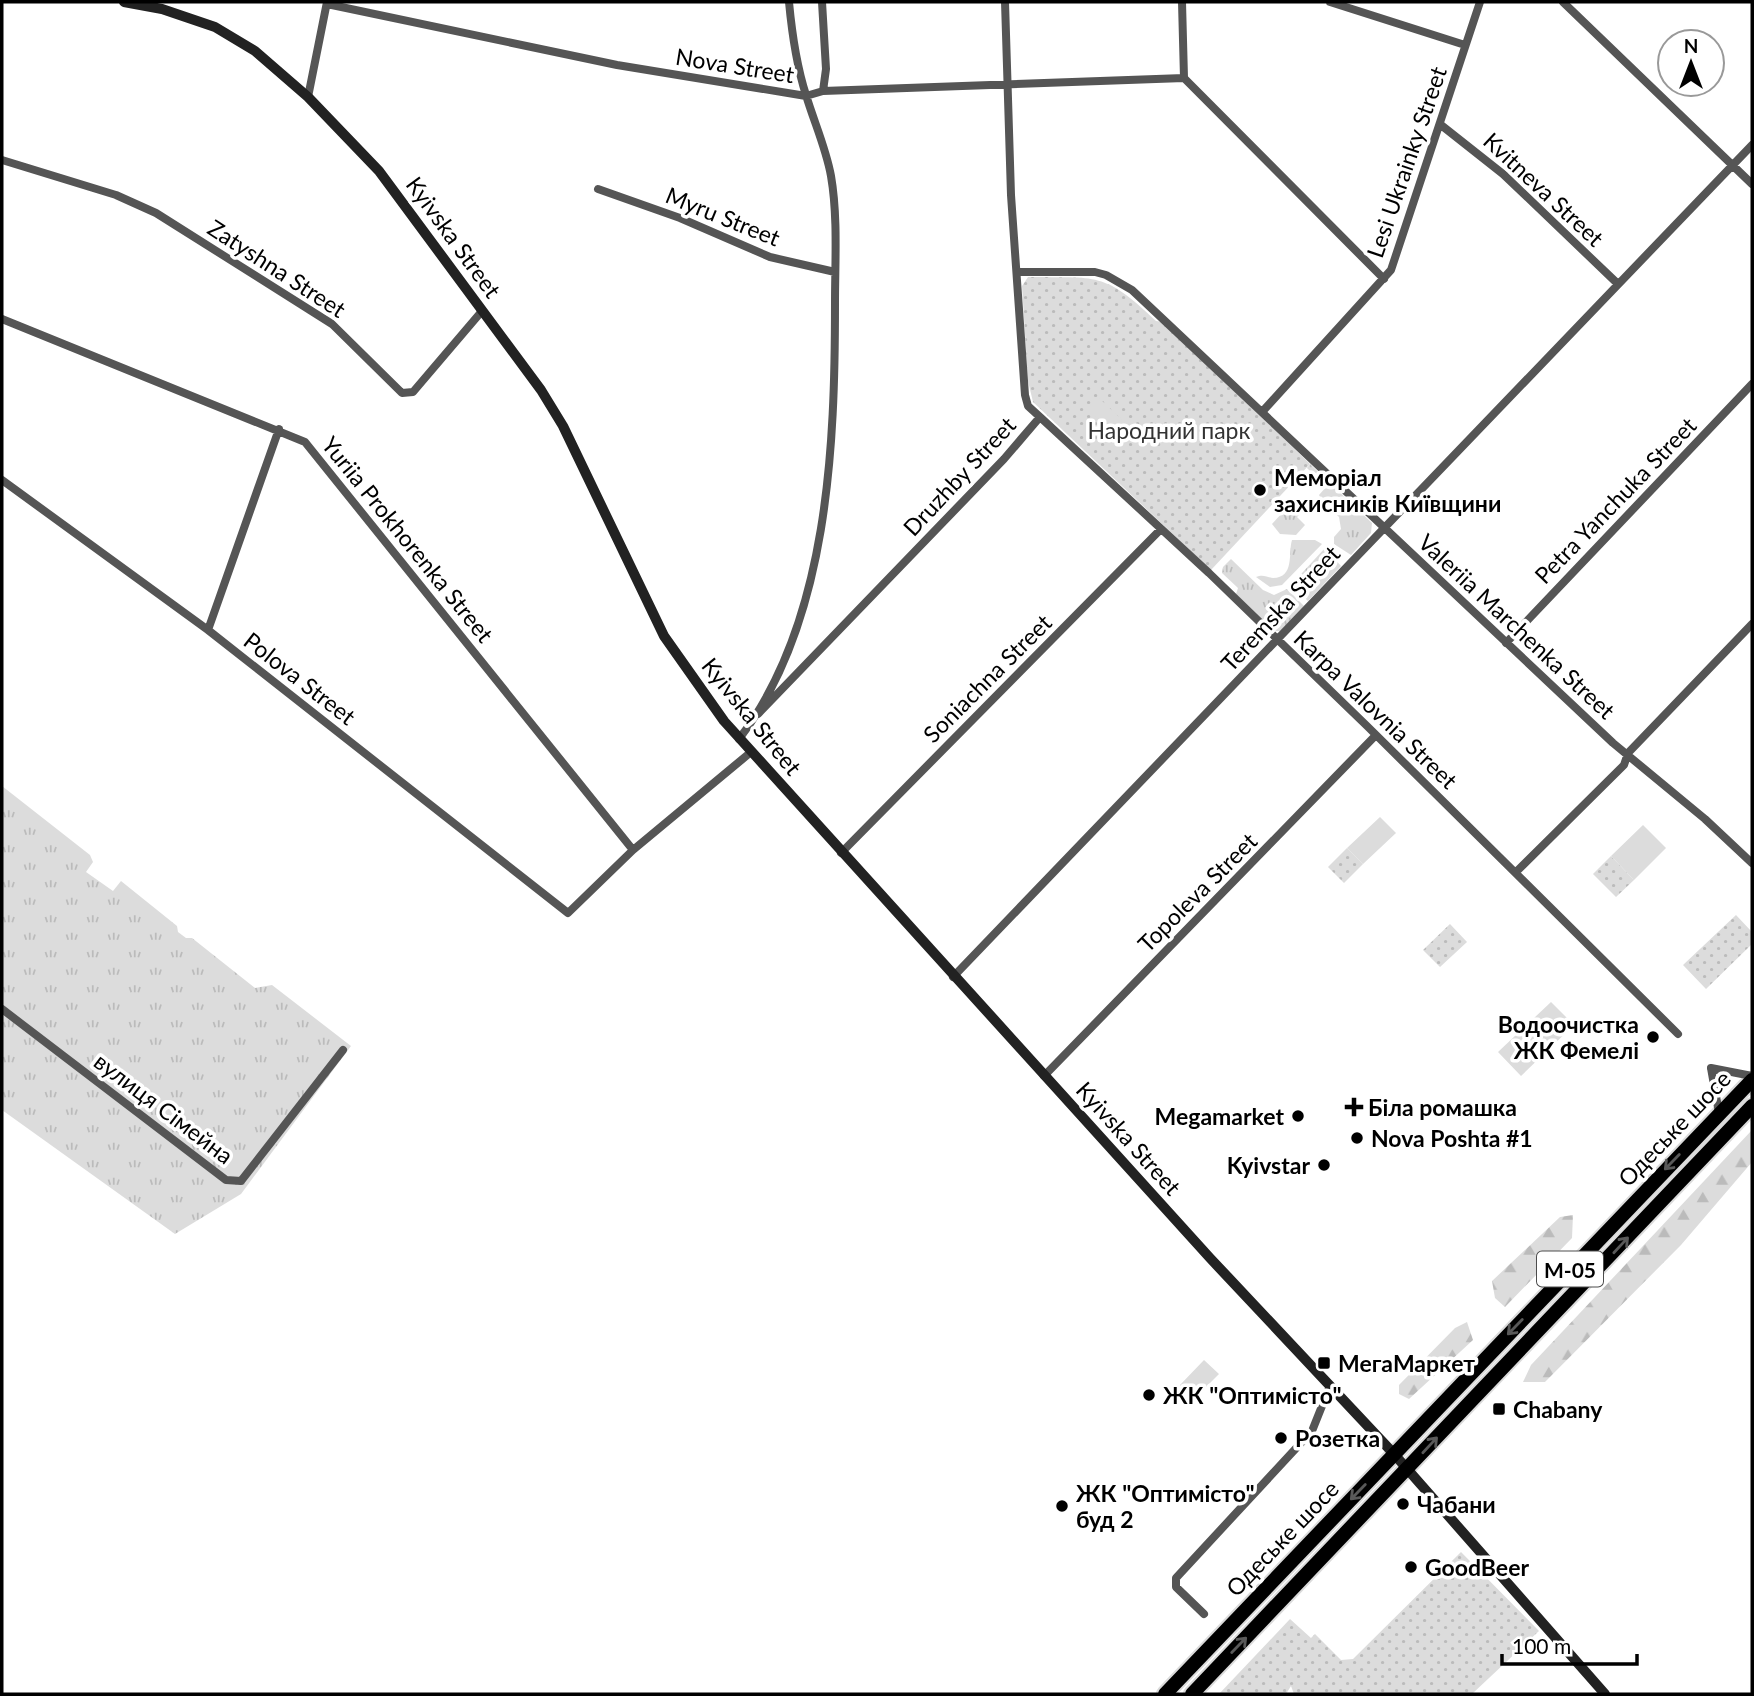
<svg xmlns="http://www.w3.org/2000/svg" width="1754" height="1696" viewBox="0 0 1754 1696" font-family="Lato,sans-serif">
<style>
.grass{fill:url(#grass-tufts)}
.forest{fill:url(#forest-firs)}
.park{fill:url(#park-dots)}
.pitch{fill:#dcdcdc}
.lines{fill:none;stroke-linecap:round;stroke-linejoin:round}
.highway-casing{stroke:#dbdbdb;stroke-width:18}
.street{stroke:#555;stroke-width:8}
.secondary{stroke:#222;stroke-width:10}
.highway{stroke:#000;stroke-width:14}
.oneway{stroke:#595959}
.poi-dot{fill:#000;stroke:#fff;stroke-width:2.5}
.labels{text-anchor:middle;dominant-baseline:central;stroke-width:7;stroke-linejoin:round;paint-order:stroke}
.shield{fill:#fff;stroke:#4c4c4c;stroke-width:2}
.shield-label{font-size:21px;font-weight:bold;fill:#000}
.street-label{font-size:23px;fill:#000;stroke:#fff}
.park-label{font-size:23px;fill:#333;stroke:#fff}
.poi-label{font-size:23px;font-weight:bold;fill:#000;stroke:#fff;text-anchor:start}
</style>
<defs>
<pattern id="grass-tufts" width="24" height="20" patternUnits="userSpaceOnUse" patternTransform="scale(1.75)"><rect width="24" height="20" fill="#dcdcdc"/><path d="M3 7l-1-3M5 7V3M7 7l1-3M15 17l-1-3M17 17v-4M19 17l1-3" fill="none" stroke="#bbb"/></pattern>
<pattern id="forest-firs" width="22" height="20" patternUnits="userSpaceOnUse" patternTransform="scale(1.75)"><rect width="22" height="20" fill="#dcdcdc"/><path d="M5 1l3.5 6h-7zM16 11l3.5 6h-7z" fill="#bbb"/></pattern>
<pattern id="park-dots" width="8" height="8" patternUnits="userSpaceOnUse" patternTransform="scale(1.75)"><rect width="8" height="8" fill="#dcdcdc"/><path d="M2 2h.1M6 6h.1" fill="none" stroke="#bbb" stroke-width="1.8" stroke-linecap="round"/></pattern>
</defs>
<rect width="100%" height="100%" fill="#fff"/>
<path class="grass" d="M1310,464L1372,523L1371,533L1351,555L1334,544V537L1341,529L1339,517L1321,499L1319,495L1326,487L1307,468Z
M1294,500L1304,510L1297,517L1305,525L1296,535L1280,534L1272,524Z
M1292,540H1315L1322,544L1282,585L1270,587L1256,577C1263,574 1266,577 1273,578C1295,578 1288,552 1292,540Z
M1325,548L1341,566L1308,601L1291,585Z
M1231,559L1263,590L1274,595L1287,589L1304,606L1280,631H1274L1236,594L1238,588L1222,573L1223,567Z
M2,786L90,855L93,862L86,872L113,891L121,881L177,926L178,932L186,938H192L255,988L272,985L351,1046L241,1194L175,1234L2,1110Z"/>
<path class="forest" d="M1752,1130V1162L1681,1245L1545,1382H1523L1531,1365Z
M1573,1215L1572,1238L1505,1307L1495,1298L1492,1281L1560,1217Z
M1467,1322L1473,1340L1409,1399L1399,1394V1385L1455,1328Z"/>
<path class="park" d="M1028,277C1097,278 1104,271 1156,321L1163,322L1310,464L1211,570L1033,402L1028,381L1022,286Z
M1347,848L1363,864L1344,883L1328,867Z
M1611,856L1634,880L1616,897L1593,874Z
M1736,915L1752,932V944L1706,989L1683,965Z
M1450,924L1467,942L1440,967L1423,950Z
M1461,1552L1539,1631L1472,1694H1294L1291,1686L1286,1694H1219L1290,1619L1311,1638L1315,1634L1341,1660L1353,1659Z"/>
<path class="pitch" d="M1099,398L1133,430L1122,441L1088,410Z
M1380,817L1396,833L1363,864L1347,848Z
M1643,825L1666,848L1634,880L1611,856Z
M1551,1002L1574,1025L1521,1076L1498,1052Z
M1204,1360L1219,1374L1193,1400L1179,1386Z"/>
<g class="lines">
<defs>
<path id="highway" d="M1165,1694L1752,1080
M1192,1694L1752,1106"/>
</defs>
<use href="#highway" class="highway-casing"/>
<path class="street" d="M822,2L826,69L823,91
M1182,2L1184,78L1384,279
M1330,2L1465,45
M1563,2L1752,184
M327,4L617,65L806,96L823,91L1184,78
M308,97L327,2
M1441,125L1503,174L1618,284
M2,160L116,195L156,213L332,324L402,393L413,392L482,311
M598,189L680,218L770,257L835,272
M1018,272H1095L1106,275L1132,290L1613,743L1705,819L1752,863
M2,319L305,442L633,850
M1262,412L1391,270L1480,2
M1040,417L1209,573L1367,726L1678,1034
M2,480L208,630L568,913L633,850L751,752
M208,630L279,429
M1506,643L1752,384
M758,714L1004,459L1040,417L1028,406L1025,395L1011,195L1005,2
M739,739C829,622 835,444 835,303C835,261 838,217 831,176C826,148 814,122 806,95C796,64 792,34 789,2
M841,853L1161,529
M1516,872L1624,765L1628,753L1752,624
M953,977L1752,145
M2,1009L226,1180L241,1181L343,1050
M1711,1068L1719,1113
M1711,1068L1752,1076
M1044,1076L1376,735
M1204,1614L1176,1587V1578L1312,1431L1330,1386"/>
<path class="secondary" d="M124,2L162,9L215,27L255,51L308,97L379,171L541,390L563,426L664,636L724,721L1210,1258L1394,1454L1605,1694"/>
<use href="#highway" class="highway"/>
</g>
<defs><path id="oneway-shaft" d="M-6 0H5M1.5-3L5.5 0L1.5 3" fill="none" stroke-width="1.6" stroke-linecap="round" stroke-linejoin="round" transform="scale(1.75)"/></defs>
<g class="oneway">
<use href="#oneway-shaft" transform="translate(1672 1162) rotate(134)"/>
<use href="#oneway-shaft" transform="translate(1621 1245) rotate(-47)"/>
<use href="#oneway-shaft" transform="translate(1515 1327) rotate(134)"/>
<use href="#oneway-shaft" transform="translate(1430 1445) rotate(-47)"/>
<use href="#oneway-shaft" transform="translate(1358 1492) rotate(134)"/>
<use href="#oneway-shaft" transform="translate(1239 1645) rotate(-46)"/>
</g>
<g class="poi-dot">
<circle cx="1260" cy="490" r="7"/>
<circle cx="1653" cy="1037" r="7"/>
<path d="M1350.5 1096.5h7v7h7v7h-7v7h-7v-7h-7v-7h7z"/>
<circle cx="1298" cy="1116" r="7"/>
<circle cx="1357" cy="1138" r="7"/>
<circle cx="1324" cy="1165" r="7"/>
<rect x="1317" y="1356" width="14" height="14" rx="3.5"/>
<circle cx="1149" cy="1395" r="7"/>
<rect x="1492" y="1402" width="14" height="14" rx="3.5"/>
<circle cx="1281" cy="1438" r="7"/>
<circle cx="1403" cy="1504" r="7"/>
<circle cx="1062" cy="1506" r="7"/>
<circle cx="1411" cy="1567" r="7"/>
</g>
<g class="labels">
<rect class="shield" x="1537" y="1251.5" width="66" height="35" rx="5"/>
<g class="shield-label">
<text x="1570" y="1269">М-05</text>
</g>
<g class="street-label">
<text transform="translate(735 65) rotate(9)">Nova Street</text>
<text transform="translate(1406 162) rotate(-71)">Lesi Ukrainky Street</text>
<text transform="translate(1544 189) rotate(43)">Kvitneva Street</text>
<text transform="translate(723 216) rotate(22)">Myru Street</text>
<text transform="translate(454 237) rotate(54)">Kyivska Street</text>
<text transform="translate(277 268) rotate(33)">Zatyshna Street</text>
<text transform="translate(959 476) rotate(-47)">Druzhby Street</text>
<text transform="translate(1615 500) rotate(-46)">Petra Yanchuka Street</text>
<text transform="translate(408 539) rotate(51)">Yuriia Prokhorenka Street</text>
<text transform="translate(1280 608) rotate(-47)">Teremska Street</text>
<text transform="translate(1517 626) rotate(43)">Valeriia Marchenka Street</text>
<text transform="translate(300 678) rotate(38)">Polova Street</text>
<text transform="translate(987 678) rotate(-45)">Soniachna Street</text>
<text transform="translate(1376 709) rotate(44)">Karpa Valovnia Street</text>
<text transform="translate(752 716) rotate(51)">Kyivska Street</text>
<text transform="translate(1197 892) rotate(-45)">Topoleva Street</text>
<text transform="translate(164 1108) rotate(37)">вулиця Сімейна</text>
<text transform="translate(1674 1128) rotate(-46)">Одеське шосе</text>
<text transform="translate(1129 1138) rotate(48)">Kyivska Street</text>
<text transform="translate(1282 1538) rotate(-46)">Одеське шосе</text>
</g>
<g class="park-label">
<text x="1169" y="430">Народний парк</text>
</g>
<g class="poi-label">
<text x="1274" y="477">Меморіал<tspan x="1274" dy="26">захисників Київщини</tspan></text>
<text x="1639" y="1024" text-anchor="end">Водоочистка<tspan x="1639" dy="26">ЖК Фемелі</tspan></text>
<text x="1368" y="1107">Біла ромашка</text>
<text x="1284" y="1116" text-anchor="end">Megamarket</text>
<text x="1371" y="1138">Nova Poshta #1</text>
<text x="1310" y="1165" text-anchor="end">Kyivstar</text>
<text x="1338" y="1363">МегаМаркет</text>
<text x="1163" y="1395">ЖК "Оптимісто"</text>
<text x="1513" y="1409">Chabany</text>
<text x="1295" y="1438">Розетка</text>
<text x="1076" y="1493">ЖК "Оптимісто"<tspan x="1076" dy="26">буд 2</tspan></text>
<text x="1417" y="1504">Чабани</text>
<text x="1425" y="1567">GoodBeer</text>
</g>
</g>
<rect width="1754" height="1696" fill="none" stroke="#000000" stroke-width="7"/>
<g transform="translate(1691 63)"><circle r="33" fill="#ffffff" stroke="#999999" stroke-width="2"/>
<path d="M0-5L12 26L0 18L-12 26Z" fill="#000000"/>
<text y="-10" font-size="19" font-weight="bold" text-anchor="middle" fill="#000000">N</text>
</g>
<path d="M1502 1654v10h135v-10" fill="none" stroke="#000000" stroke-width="3.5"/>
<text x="1512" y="1654" font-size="21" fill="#000000" stroke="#ffffff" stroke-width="5" paint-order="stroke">100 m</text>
</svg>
